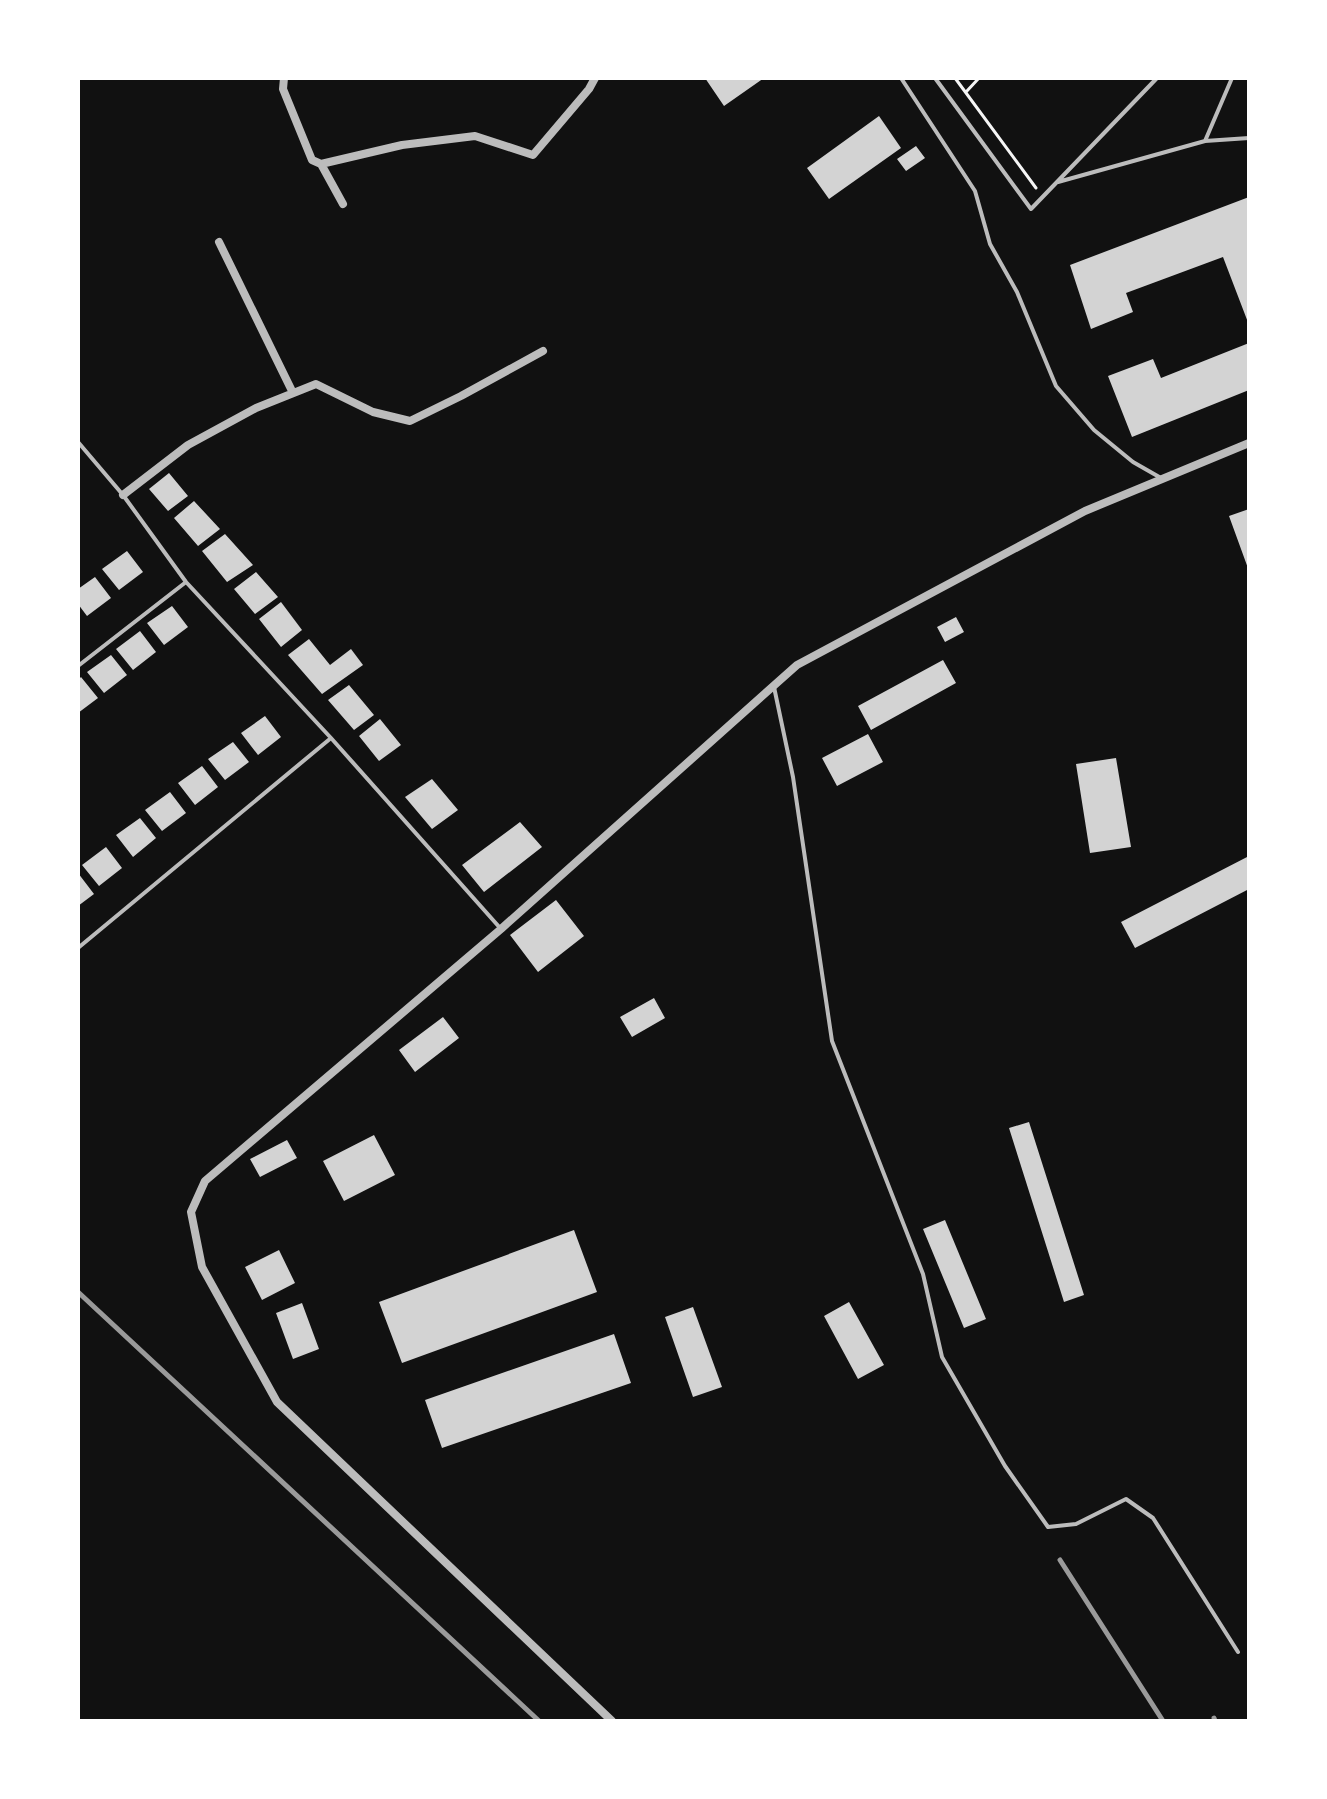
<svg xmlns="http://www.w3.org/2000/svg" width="1327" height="1799" viewBox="0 0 1327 1799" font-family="'Noto Sans',sans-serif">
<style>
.building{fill:#d3d3d3}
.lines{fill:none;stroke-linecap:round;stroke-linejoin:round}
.path{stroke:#f5f5f5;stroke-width:3}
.service{stroke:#bcbcbc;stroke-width:4}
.minor{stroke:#bcbcbc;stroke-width:8}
.rail{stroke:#9a9a9a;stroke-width:5}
</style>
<rect width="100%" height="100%" fill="#111"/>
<path class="building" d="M705,78H764L724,106Z
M879,116L901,148L829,199L807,168Z
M916,146L925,158L906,171L897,159Z
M1249,197V325L1223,257L1126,293L1133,312L1091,329L1070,265Z
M1249,343V390L1132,437L1108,376L1153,359L1161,378Z
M169,473L188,496L168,511L149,489Z
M194,501L220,529L198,546L174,518Z
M1249,509V571L1229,516Z
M225,534L253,565L227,582L202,551Z
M127,551L143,572L119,590L102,569Z
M256,572L278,597L255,614L234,589Z
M95,577L111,598L87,616L78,604V589Z
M281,602L302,630L281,647L259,619Z
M172,606L188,627L164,645L147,623Z
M956,617L964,632L945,642L937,627Z
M140,631L156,652L133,670L116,649Z
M309,639L330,665L351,649L363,665L322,694L288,655Z
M111,655L127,675L104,693L87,672Z
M943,660L956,683L871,730L858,706Z
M81,677L98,698L78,713V680Z
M349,685L374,715L354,730L328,700Z
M265,716L281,737L258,755L241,733Z
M380,719L401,745L379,761L359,736Z
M868,734L883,762L837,786L822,758Z
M233,742L249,762L225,780L208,759Z
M1116,758L1131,847L1090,853L1076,764Z
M202,766L218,787L195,805L178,783Z
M432,779L458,810L432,829L405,797Z
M170,792L186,813L162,831L145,810Z
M140,818L156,838L133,857L116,835Z
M520,822L542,847L484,892L462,865Z
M106,847L122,868L99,886L82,865Z
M1249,856V889L1135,948L1121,922Z
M78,873L94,894L78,906Z
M556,900L584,936L538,972L510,935Z
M654,998L665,1018L632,1037L620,1017Z
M443,1017L459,1038L415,1072L399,1050Z
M1029,1122L1084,1295L1064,1302L1009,1128Z
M374,1135L395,1175L344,1201L323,1161Z
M287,1140L297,1158L260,1177L250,1159Z
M945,1220L986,1319L964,1328L923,1229Z
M574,1230L597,1292L402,1363L379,1302Z
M279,1250L295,1283L262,1300L245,1267Z
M849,1302L884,1365L858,1379L824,1316Z
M302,1303L319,1349L293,1359L276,1313Z
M693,1307L722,1387L693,1397L665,1317Z
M614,1334L631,1383L442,1448L425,1400Z"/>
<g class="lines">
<path class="path" d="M955,78L1036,188
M966,92L979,78"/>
<path class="service" d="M901,78L975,191L990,244L1017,292L1056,386L1094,430L1133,462L1161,478
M935,78L1031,209L1157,78
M1205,141L1249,138
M1058,182L1205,141L1232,78
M78,442L123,495L186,582L331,738L501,929
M78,666L186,582
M774,687L793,777L832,1041L923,1274L942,1357L1005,1466L1048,1527L1076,1524L1126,1499L1153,1518L1238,1652
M78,948L331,738"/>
<path class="minor" d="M284,78L283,89L312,160L321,164L402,145L475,136L533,155L589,89L595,78
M321,164L343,204
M219,242L293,393
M123,495L188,445L256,408L316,384L373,412L410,421L461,396L543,351
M612,1721L277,1402L202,1267L191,1212L205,1181L501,929L797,665L1085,511L1249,443"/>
<path class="rail" d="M78,1292L539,1721
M1060,1560L1163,1721
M1214,1718L1215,1721"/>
</g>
<rect width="1327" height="1799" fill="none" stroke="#ffffff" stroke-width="160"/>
</svg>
